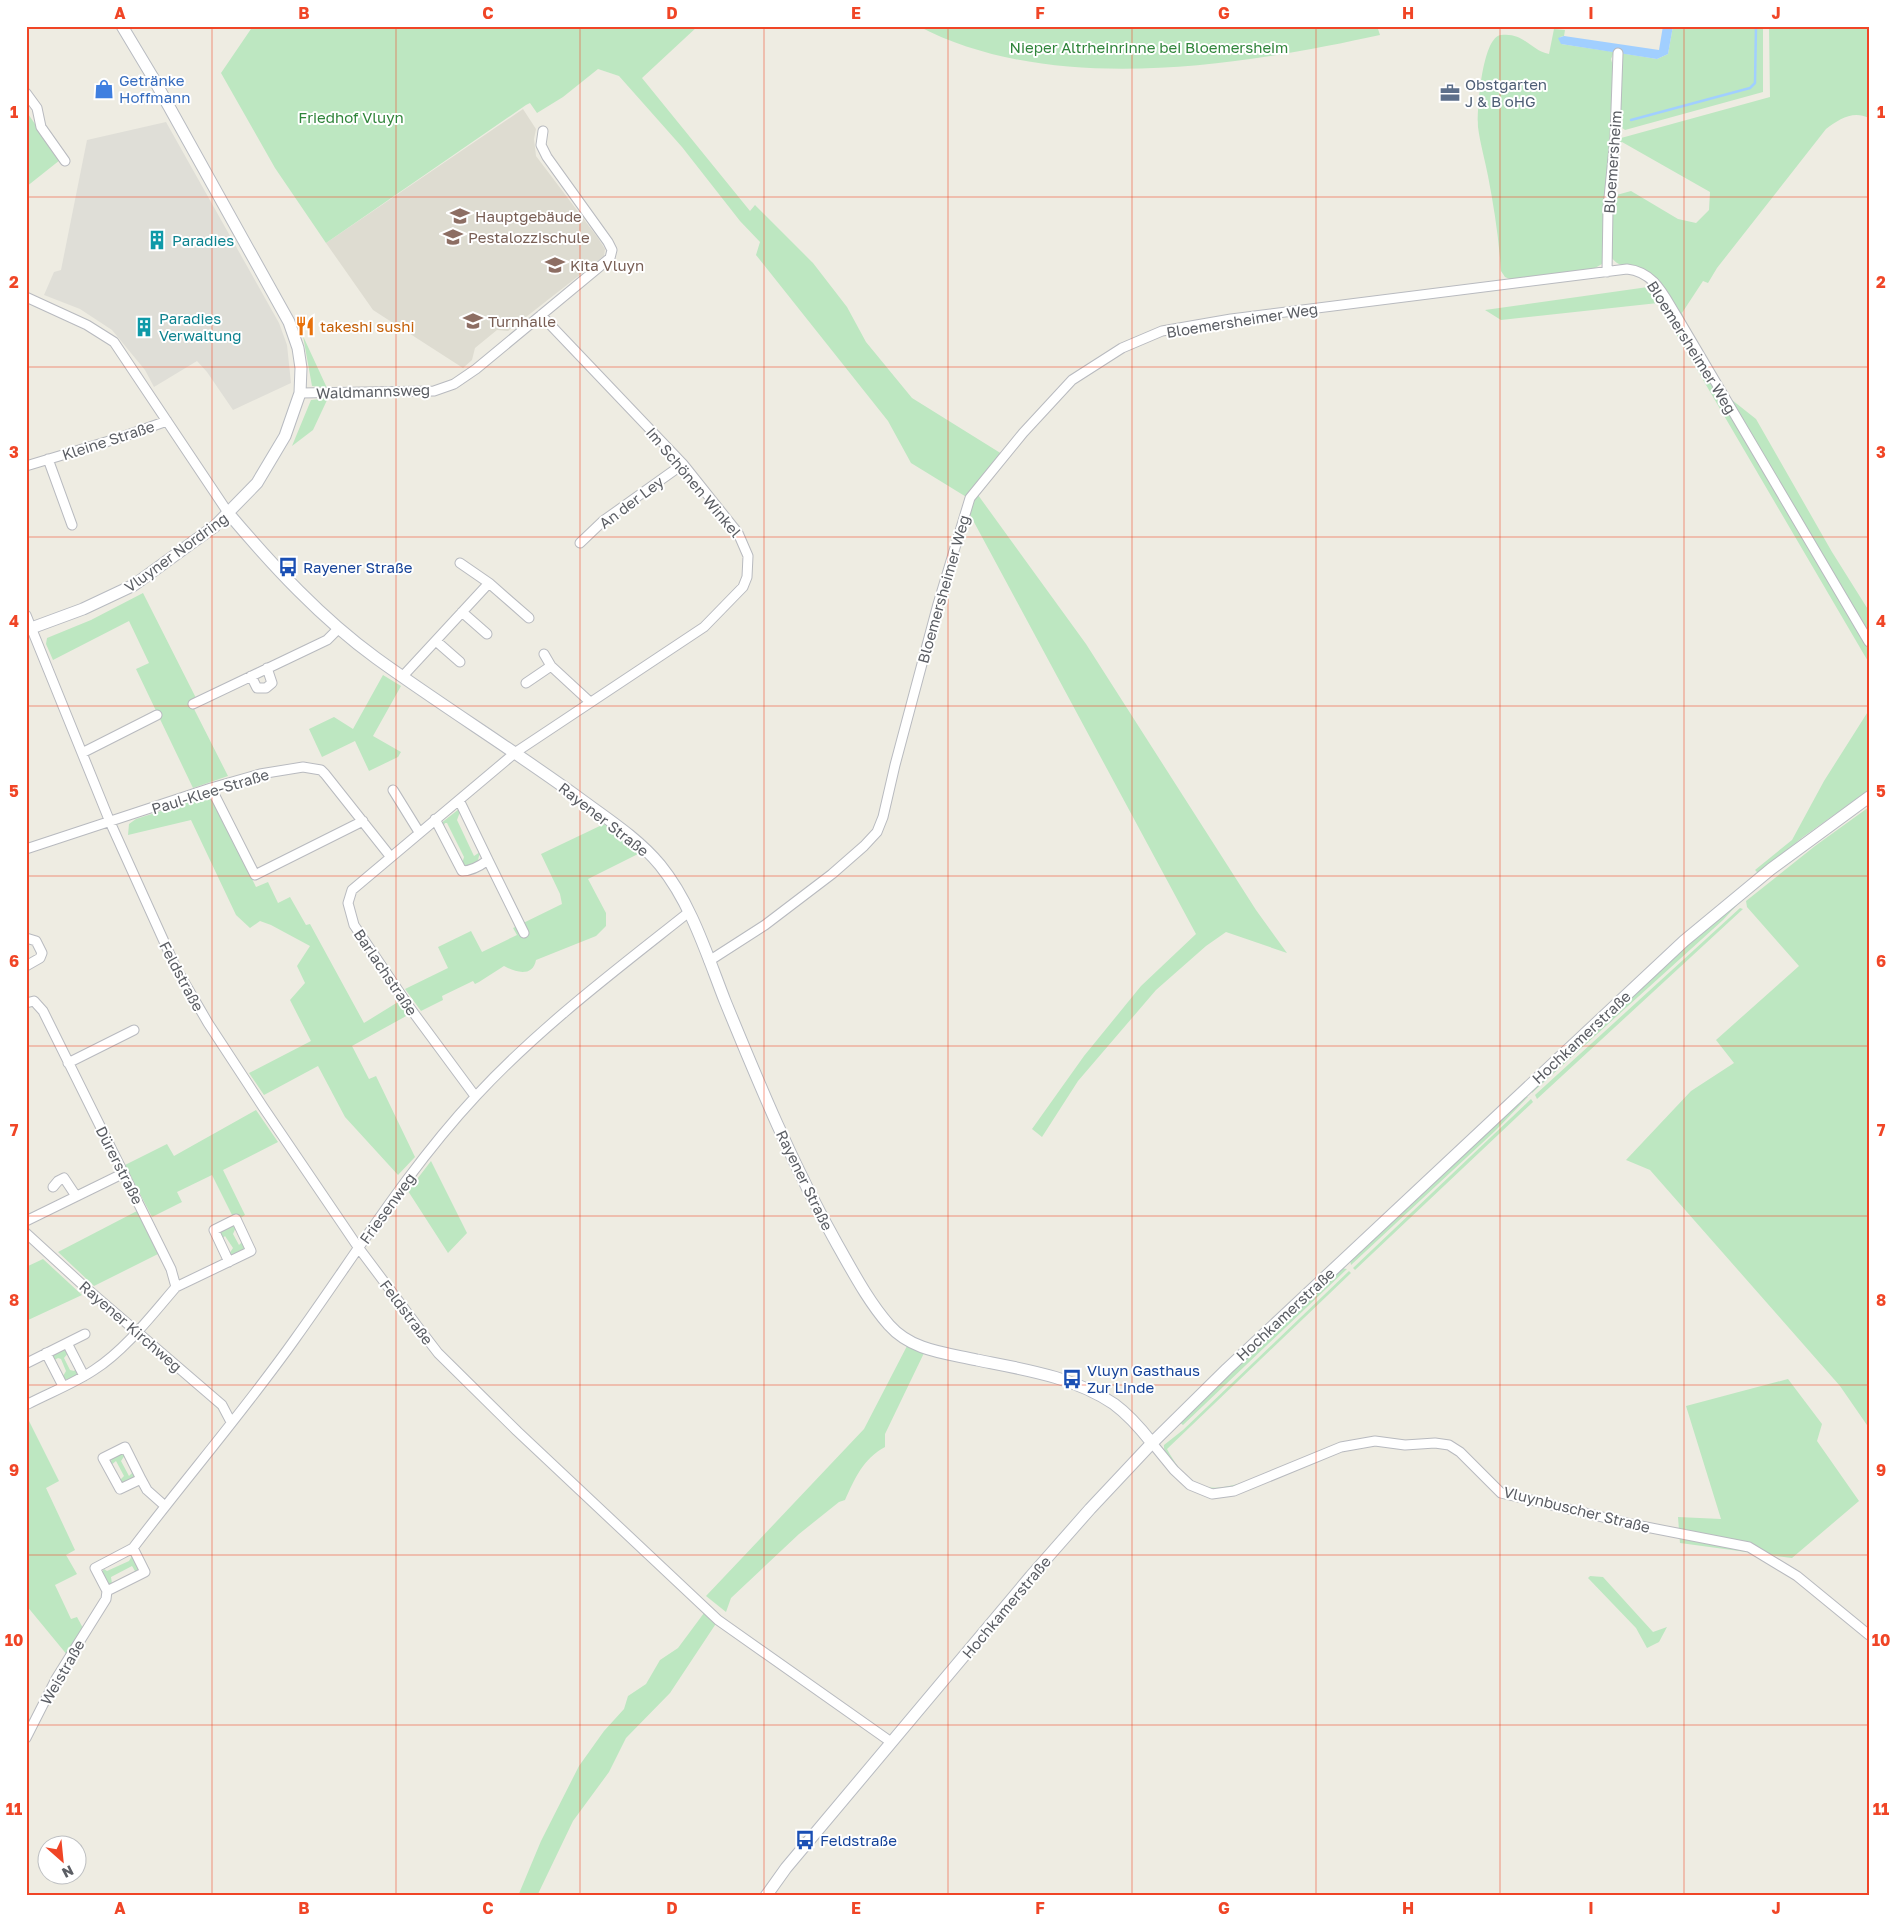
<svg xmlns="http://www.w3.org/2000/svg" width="1895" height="1922" viewBox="0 0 1895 1922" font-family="'Golos Text',sans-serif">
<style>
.industrial{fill:#dfded7}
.education{fill:#dedcd1}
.green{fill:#bde7c1}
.water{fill:#a1cfff}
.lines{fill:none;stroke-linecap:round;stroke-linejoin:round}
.stream{stroke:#a1cfff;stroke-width:2.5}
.street-casing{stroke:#b8babf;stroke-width:11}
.secondary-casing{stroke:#b8bbc1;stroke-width:13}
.street{stroke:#fff;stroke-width:9}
.secondary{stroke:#fff;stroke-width:11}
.grid{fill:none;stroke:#f04526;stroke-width:1;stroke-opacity:0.55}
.labels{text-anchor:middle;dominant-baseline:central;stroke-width:4;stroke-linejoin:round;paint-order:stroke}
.park-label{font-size:15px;fill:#30853b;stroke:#fff}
.shop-label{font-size:15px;fill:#366cbe;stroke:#fff;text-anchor:start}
.service-label{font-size:15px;fill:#4e5e75;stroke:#fff;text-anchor:start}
.street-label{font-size:15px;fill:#5b5e64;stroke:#fff}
.education-label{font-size:15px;fill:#785e54;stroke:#fff;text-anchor:start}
.culture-label{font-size:15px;fill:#0d838f;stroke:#fff;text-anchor:start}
.food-label{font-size:15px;fill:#c56008;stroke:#fff;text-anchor:start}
.transit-label{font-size:15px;fill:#164399;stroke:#fff;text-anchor:start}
.neatline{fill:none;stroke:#f04526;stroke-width:2}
.grid-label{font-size:16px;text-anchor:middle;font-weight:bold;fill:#f04526}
</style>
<rect width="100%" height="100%" fill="#eeece2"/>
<path class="industrial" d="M166,122L279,323L287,345L291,383L233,410L207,372L197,361L154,387L145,370L112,330L80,309L44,295L54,272L61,270L87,140Z"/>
<path class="education" d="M523,109L536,129L534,139L536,156L598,238L605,249L604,256L508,331L497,330L475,348L472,360L463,368L373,310L326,243Z"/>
<path class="green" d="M253,26H698L642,78L750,211L755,205L813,263L847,307L866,342L912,398L1002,454L968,498L911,463L888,421L756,255L760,242L740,221L682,147L619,76L598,69L563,97L537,113L530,103L526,105L326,243L275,168L221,73Z
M918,26H1377L1380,35C1238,66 1052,96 918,26Z
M1673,26H1763V92L1625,130L1621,127L1620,67L1622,62L1620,53L1657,59L1668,54Z
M1769,26H1869V118C1853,110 1839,119 1826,129L1717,268L1708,283L1703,281L1682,313L1691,336L1727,396L1756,419L1832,552L1869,611V663L1658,303L1501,320L1485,310L1648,287L1658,281C1645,264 1619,273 1610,255L1613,196L1631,191L1678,219L1696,223L1709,210L1710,192L1622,142L1619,143L1621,138L1770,97Z
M1554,29L1565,30L1564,36L1560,37L1561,44L1614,52L1611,59L1613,66L1604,254L1602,264L1588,272L1514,281L1505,277L1501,271C1499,239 1494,207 1488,176C1485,160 1480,143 1478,127C1477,110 1482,37 1501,35C1524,32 1531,51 1549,54Z
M26,111L60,160L26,187Z
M303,336L327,388L312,386Z
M328,398L313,430L292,446L311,400Z
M978,495L1086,644L1256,910L1287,953L1226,932L1206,946L1156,990L1078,1081L1042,1137L1032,1129L1084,1056L1141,986L1196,934L968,511Z
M143,593L197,700L191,703L228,776L193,788L136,669L149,663L129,621L53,660L46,644L47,638L91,620Z
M383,675L401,686L373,736L401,752L398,757L369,771L355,741L322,757L309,729L334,717L353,729Z
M1869,710V790L1803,837L1758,873L1755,870L1792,840L1824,781Z
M211,795L256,887L268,882L278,903L290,897L306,925L310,924L364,1023L398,1002L408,1015L352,1046L369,1079L376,1076L415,1157L398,1175L345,1117L318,1066L264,1095L249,1073L311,1041L290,1000L305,983L297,966L310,946L271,925L260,921L250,928L236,915L191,820L128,835L129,824L136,819Z
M1869,807V1428L1840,1386L1650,1170L1626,1160L1691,1091L1734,1063L1716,1040L1799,966L1747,907L1746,901L1815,846Z
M459,809L460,812L457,820L474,856L480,852L477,864L466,867L462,864L464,857L447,823H445L443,827L440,824Z
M604,824L638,854L588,879L606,913V926L596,936L536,960C533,977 516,973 504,966L479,982L475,984L473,981L442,996L443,1000L421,1011L405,989L448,968L438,947L471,931L482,952L517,935L513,928L562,904L560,894L541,854Z
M1734,904L1737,905L1723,920L1532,1093V1089L1666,964Z
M1740,908L1743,909L1537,1099L1535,1095Z
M1525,1095L1528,1097L1495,1131L1351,1265L1350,1260Z
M1531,1099L1533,1102L1355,1270L1353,1268Z
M256,1110L278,1142L223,1170L245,1215L239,1219L233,1217L212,1175L177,1192L182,1202L152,1217L125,1165L167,1144L174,1156Z
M431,1161L467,1233L448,1253L408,1191Z
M137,1211L158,1254L94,1286L58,1252Z
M232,1226L236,1227L233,1234L239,1245L243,1241L245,1250L231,1256L229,1254L233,1248L225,1236L221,1240V1231Z
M43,1259L82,1295L26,1321V1267Z
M1341,1268L1347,1269L1183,1425L1179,1422Z
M1349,1271L1351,1273L1167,1449C1193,1497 1216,1493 1261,1476C1223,1493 1204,1500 1175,1465C1170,1459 1163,1453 1164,1445L1183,1430Z
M907,1346L924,1353L885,1434V1447C863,1459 855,1478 845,1500L839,1502L799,1534L731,1598L726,1612L706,1596L864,1429Z
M63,1349L69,1352L64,1358L70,1370L74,1371L78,1367L77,1376L69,1380L62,1378L66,1371L61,1359L58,1358L53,1361L54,1353Z
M1788,1379L1822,1424L1817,1441L1859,1501L1792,1558L1680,1543L1678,1517L1721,1519L1686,1406Z
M26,1415L59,1481L46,1488L75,1550L66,1555L77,1574L55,1585L71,1619L77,1617L84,1630L68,1656L26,1605Z
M120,1453L125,1455L121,1461L129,1476L134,1471C136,1478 132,1480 126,1484L119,1481L124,1476L116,1461L110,1466L112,1457Z
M132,1556L139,1571H135L132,1566L111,1577L112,1584H108L102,1572L104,1569L107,1571L129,1561Z
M1590,1576L1603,1577L1653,1632L1667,1627L1659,1642L1647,1648L1636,1628L1588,1578Z
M704,1613L717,1622L670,1693L626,1738L609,1772L573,1821L537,1896H518L541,1841L579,1766L604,1731L624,1709L628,1696L646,1684L660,1660L678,1648Z"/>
<path class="water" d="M1663,26H1673L1668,54L1657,59L1561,44L1558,38L1564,36L1659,50Z"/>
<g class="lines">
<path class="stream" d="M1631,120L1750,88L1755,83L1756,26"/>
<defs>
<path id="street" d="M26,93L37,108L41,127L65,161
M1607,272L1608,208L1615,137L1618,53
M26,297L87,325L114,342L229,514
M300,393L434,391L454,384L476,369L610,258L612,250L608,242L547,157L541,145L543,131
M48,459L72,525
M26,466L119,438L167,421
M580,543L603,521L683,464
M460,563L489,583
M462,612L487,634
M26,615L110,822L176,968L208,1023L263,1107L358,1247L418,1327L438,1353L517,1431L718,1620L891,1742
M436,641L460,662
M544,654L551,666L590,702
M251,676L257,688H266L272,683L267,668
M403,676L489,583L529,618
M526,683L551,666
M193,704L327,640L338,629
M82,753L157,715
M211,788L255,875L363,821
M393,790L419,832
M435,819L462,871C472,871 480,866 488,860L459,800
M26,849L211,788L260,774L303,767L321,770L325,774L390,856
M488,860L524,933
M26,938L36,941L42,953L40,958L26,966
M709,961L765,925L832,874L864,846L877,832L883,817L895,765L938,604L970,498L1023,433L1072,380L1122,348L1162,331L1231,319L1627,269C1654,272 1663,294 1676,315L1869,642
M26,1003L34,1001L43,1011L171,1269L176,1287C151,1316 125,1350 94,1370C73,1384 49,1393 28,1404
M68,1063L134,1030
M475,1096L410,1008L354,925L348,903L352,890L516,752L704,627L743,587L747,577L748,556L738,533L683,464L541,315
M53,1187L58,1181L64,1178L76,1196
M26,1221L124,1173
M26,1233L86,1288L222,1405L231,1422
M176,1287L251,1251L236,1219L214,1230L229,1262
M46,1353L63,1386
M27,1363L67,1343
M84,1376L67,1343L85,1334
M1152,1443L1174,1470L1190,1485L1212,1494L1234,1491L1341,1447L1375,1441L1405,1445L1435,1443L1449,1445L1460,1452L1501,1493L1636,1525L1749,1547L1797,1576L1869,1635
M141,1479L125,1447L103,1458L120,1489L141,1479L147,1490L165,1506
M133,1548L145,1572L107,1591L95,1568L133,1548C186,1478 244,1411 295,1339C354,1257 407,1170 476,1096C540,1027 616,970 689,912
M26,1738L56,1679L106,1599L107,1591"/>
<path id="secondary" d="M229,514C274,567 321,618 376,658C441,705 510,748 575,795C603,816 637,837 660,865C691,903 707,955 725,1001C759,1084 793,1166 837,1244C853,1272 868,1301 889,1325C912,1351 946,1353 977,1360C1022,1369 1075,1377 1114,1404C1129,1415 1141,1429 1152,1443
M26,630L83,609L134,585L215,526L257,483L285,436L300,393L301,368L298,348L289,322L152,76L122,26
M766,1896L786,1868L1031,1576L1090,1509L1152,1443L1227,1369L1684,941L1771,869L1869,797"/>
</defs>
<use href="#street" class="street-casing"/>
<use href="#secondary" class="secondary-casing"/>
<use href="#street" class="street"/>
<use href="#secondary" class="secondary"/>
</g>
<path class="grid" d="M212,26V1896M396,26V1896M580,26V1896M764,26V1896M948,26V1896M1132,26V1896M1316,26V1896M1500,26V1896M1684,26V1896M26,197H1869M26,367H1869M26,537H1869M26,706H1869M26,876H1869M26,1046H1869M26,1216H1869M26,1385H1869M26,1555H1869M26,1725H1869"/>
<defs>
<symbol id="shop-bare" viewBox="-9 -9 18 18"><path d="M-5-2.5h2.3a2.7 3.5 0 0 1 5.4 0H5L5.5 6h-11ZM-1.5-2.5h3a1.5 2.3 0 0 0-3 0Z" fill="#3f7fe0" stroke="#fff" stroke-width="2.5" paint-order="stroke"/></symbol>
<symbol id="office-bare" viewBox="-9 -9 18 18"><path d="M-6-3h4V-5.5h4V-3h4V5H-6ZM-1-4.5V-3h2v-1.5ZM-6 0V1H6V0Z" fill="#5c6f8a" stroke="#fff" stroke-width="2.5" paint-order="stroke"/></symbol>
<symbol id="school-bare" viewBox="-9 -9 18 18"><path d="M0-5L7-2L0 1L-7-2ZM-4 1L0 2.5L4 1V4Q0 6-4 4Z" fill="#8d6e63" stroke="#fff" stroke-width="2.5" paint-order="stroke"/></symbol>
<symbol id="building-bare" viewBox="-9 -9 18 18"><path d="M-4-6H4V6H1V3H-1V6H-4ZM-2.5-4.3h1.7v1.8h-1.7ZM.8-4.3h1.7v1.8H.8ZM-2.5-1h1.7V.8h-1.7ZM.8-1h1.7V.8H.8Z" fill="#0f9aa8" stroke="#fff" stroke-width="2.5" paint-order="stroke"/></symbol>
<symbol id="restaurant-bare" viewBox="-9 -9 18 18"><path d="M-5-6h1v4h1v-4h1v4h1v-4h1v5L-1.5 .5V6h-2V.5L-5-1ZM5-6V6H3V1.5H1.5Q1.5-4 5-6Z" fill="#e8710a" stroke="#fff" stroke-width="2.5" paint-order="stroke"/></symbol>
<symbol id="bus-bare" viewBox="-9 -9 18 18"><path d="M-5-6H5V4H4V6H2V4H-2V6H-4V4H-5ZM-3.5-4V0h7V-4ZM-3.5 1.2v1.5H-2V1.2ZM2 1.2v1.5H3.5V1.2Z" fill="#1a4fb4" stroke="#fff" stroke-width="2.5" paint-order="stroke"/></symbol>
</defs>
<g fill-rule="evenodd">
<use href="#shop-bare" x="90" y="75" width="28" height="28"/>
<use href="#office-bare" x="1436" y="79" width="28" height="28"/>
<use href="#school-bare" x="446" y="202" width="28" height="28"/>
<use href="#school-bare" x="439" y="223" width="28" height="28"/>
<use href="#building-bare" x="143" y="226" width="28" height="28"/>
<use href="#school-bare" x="541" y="251" width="28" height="28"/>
<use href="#school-bare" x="459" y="307" width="28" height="28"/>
<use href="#restaurant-bare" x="291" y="312" width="28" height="28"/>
<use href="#building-bare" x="130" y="313" width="28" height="28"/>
<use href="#bus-bare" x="274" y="553" width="28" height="28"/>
<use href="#bus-bare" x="1058" y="1365" width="28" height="28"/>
<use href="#bus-bare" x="791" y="1826" width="28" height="28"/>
</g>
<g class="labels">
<g class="park-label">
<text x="1149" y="47">Nieper Altrheinrinne bei Bloemersheim</text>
<text x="351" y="117">Friedhof Vluyn</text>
</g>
<g class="shop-label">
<text x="119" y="80">Getränke<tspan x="119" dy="17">Hoffmann</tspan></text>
</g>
<g class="service-label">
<text x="1465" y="84">Obstgarten<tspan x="1465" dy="17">J &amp; B oHG</tspan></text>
</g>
<g class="street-label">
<text transform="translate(1612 162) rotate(-86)">Bloemersheim</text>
<text transform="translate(1242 320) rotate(-9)">Bloemersheimer Weg</text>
<text transform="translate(1692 347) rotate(58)">Bloemersheimer Weg</text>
<text transform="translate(373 391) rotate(-2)">Waldmannsweg</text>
<text transform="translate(108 440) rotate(-18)">Kleine Straße</text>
<text transform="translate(694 482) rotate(50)">Im Schönen Winkel</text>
<text transform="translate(631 502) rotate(-37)">An der Ley</text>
<text transform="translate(176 552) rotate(-36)">Vluyner Nordring</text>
<text transform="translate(943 589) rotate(-74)">Bloemersheimer Weg</text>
<text transform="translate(210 791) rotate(-17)">Paul-Klee-Straße</text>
<text transform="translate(604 819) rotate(38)">Rayener Straße</text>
<text transform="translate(386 972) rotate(56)">Barlachstraße</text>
<text transform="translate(182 976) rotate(62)">Feldstraße</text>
<text transform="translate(1581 1037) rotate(-43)">Hochkamerstraße</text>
<text transform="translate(120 1165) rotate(63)">Dürerstraße</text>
<text transform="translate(805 1180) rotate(64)">Rayener Straße</text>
<text transform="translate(387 1208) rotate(-54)">Friesenweg</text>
<text transform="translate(407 1312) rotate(53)">Feldstraße</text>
<text transform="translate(1285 1314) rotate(-43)">Hochkamerstraße</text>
<text transform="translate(131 1326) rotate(41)">Rayener Kirchweg</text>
<text transform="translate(1577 1509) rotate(14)">Vluynbuscher Straße</text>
<text transform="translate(1006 1607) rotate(-50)">Hochkamerstraße</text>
<text transform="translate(62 1672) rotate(-60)">Weistraße</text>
</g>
<g class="education-label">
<text x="475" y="216">Hauptgebäude</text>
<text x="468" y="237">Pestalozzischule</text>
<text x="570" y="265">Kita Vluyn</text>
<text x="488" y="321">Turnhalle</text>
</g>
<g class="culture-label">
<text x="172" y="240">Paradies</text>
<text x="159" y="318">Paradies<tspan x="159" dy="17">Verwaltung</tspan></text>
</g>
<g class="food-label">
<text x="320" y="326">takeshi sushi</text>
</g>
<g class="transit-label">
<text x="303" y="567">Rayener Straße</text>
<text x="1087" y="1370">Vluyn Gasthaus<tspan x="1087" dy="17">Zur Linde</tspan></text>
<text x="820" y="1840">Feldstraße</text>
</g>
</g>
<rect width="1895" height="1922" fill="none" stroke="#ffffff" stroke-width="55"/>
<g transform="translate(62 1860) rotate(153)"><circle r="24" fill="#ffffff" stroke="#bdbfc1"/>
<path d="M0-4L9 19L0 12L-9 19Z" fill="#f04526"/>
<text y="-8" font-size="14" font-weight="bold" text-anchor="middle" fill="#5b5e64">N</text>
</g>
<rect x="28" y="28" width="1840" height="1866" class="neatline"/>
<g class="grid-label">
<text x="120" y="19">A</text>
<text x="304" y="19">B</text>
<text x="488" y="19">C</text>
<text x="672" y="19">D</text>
<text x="856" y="19">E</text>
<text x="1040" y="19">F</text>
<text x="1224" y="19">G</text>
<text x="1408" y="19">H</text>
<text x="1591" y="19">I</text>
<text x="1776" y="19">J</text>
<text x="14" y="118">1</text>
<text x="1881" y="118">1</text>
<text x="14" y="288">2</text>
<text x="1881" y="288">2</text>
<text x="14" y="458">3</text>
<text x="1881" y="458">3</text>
<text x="14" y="627">4</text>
<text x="1881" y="627">4</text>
<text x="14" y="797">5</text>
<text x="1881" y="797">5</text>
<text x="14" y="967">6</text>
<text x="1881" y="967">6</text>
<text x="14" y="1136">7</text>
<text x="1881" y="1136">7</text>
<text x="14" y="1306">8</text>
<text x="1881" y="1306">8</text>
<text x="14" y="1476">9</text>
<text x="1881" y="1476">9</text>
<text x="14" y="1646">10</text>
<text x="1881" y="1646">10</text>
<text x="14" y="1815">11</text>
<text x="1881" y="1815">11</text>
<text x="120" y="1914">A</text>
<text x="304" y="1914">B</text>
<text x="488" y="1914">C</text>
<text x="672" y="1914">D</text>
<text x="856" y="1914">E</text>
<text x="1040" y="1914">F</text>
<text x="1224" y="1914">G</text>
<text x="1408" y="1914">H</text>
<text x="1591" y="1914">I</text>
<text x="1776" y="1914">J</text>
</g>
</svg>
